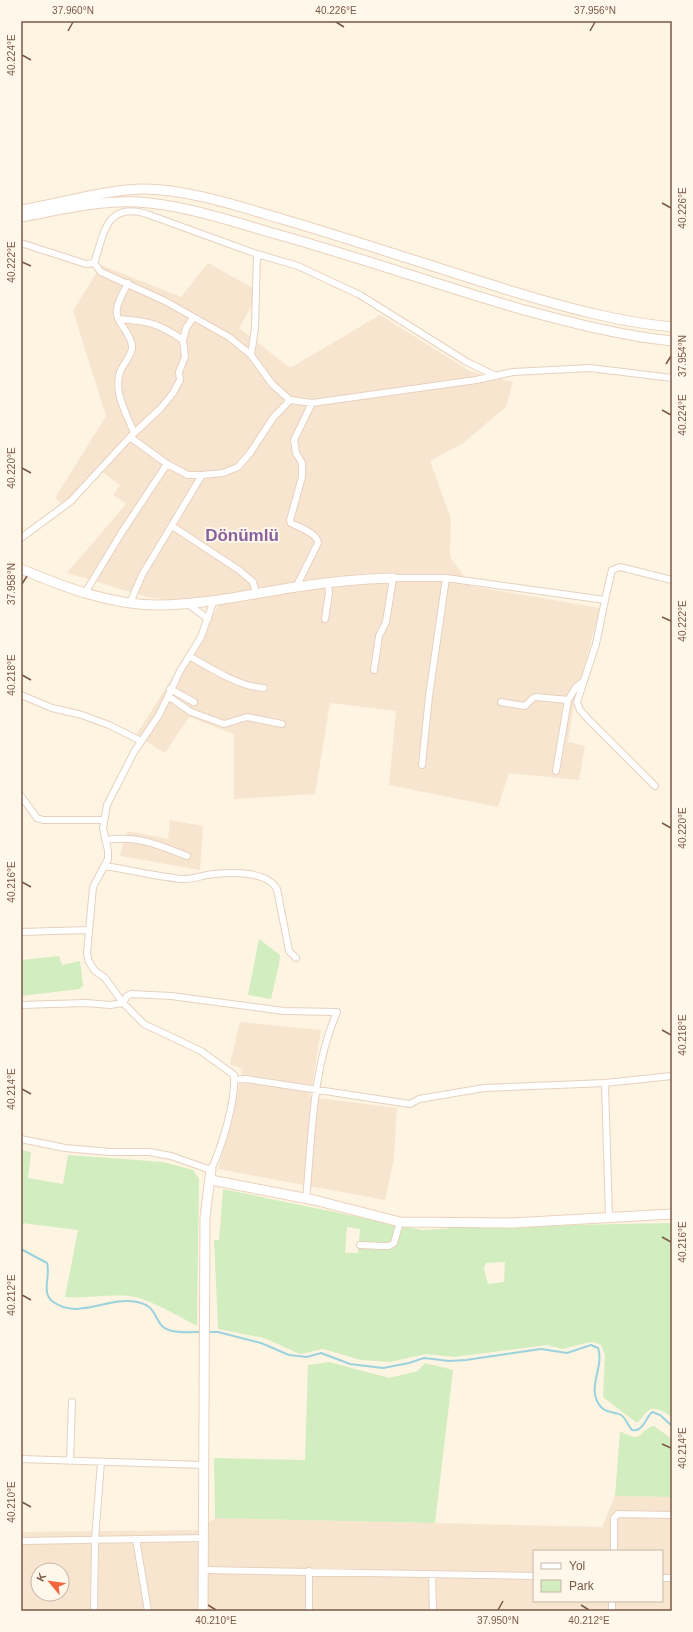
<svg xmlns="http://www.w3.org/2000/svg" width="693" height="1632" viewBox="0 0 693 1632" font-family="Helvetica,sans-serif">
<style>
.residential{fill:#f7e5d0;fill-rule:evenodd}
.green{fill:#d2edbf;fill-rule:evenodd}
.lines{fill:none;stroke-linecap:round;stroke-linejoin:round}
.stream{stroke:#9ad2dd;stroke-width:2}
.street-casing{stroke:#e6d1bf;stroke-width:8}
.secondary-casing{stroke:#ebd2bc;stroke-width:11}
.street{stroke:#fff;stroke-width:6}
.secondary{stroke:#fff;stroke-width:9}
.ticks{fill:none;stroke:#795846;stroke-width:1.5}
.labels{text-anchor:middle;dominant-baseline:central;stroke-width:4;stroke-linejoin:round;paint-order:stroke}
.district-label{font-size:17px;font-weight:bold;fill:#89619d;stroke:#fff7ea}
.neatline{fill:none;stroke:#795846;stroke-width:1.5}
.ticks-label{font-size:10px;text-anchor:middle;fill:#795846}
</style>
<rect width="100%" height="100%" fill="#fef4e2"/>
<path class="residential" d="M208,263L260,292L239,328L290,368L380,315L470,371L513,382L506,407L463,443L430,461L451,519L450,557L471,586L600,608L573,710L568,742L585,746L579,780L509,773L498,807L389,785L396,711L330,703L315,794L234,799V734L189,717L165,753L136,735L218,606L147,597L67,573L126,504L113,495L120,485L98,469L66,507L55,498L106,416L73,311L101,265L181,297Z
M170,820L203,826L200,870L120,856L127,831L168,839Z
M240,1022L321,1030L310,1097L397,1108L394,1159L385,1200L218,1169L232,1121L242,1069L230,1064Z
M615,1496L672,1497V1611H21V1532L198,1530L215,1518L602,1527ZM534,1551H662V1601H534ZM38,1570H62V1594H38Z"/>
<path class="green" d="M259,939L280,955L279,965L271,999L248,995Z
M59,956L62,965L80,961L83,985L80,989L21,996V960Z
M21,1150L31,1152L28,1178L63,1184L68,1155L163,1162L193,1170L199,1179L197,1326C180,1317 153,1301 135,1297C112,1293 88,1299 65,1297L78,1230L21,1223Z
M223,1189L422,1230L471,1227L672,1223V1418C667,1413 655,1405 648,1411C644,1414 641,1420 637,1423L603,1397L605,1355L601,1345L594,1342L586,1343L562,1349L547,1345L454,1357L426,1354L390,1362L361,1360L323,1349L300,1354L264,1338L218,1329L214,1240H219ZM347,1227L360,1229L358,1253H345ZM505,1262L504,1282L488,1284L484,1269L486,1263Z
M329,1362L389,1378L418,1371L425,1363L453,1370L435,1523L215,1518L214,1458L305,1460L308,1365Z
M654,1426L672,1439V1497L615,1496L620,1431C645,1445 637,1430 654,1426Z"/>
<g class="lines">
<path class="stream" d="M21,1249L47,1263C51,1275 41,1292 52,1301C78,1321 107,1296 137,1302C156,1306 153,1316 162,1326C170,1334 191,1332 201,1332
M207,1332H218L261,1343L289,1355L307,1357L321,1353L350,1364L383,1368L409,1363L424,1358L449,1361L466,1360L541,1349L567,1353L591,1345L598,1348C605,1367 585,1389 601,1407C607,1414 615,1411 621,1415C626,1418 628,1426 632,1430C643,1432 645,1419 652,1412L660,1415L672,1426"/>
<defs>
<path id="street" d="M21,243L86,264L94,263C104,235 105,203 144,213L257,254L298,266L360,295L467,362L496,376
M257,254L255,328L251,355L272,384L290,400
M94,263L101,272L165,301L229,337L251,355
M128,283C124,291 118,300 117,309C114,322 133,334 132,348C132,355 123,364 120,372C113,393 127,414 134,433
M119,319C148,321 158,323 183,340
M130,437L167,464L188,475H202
M172,526L239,570L253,582L256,594
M21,538L71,501L130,437L161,408L173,393L180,380L179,372L185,357L183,340L186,328L193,318
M296,587L318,543C317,533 300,528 291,523L290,520L302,477V463L296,453L294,440L312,403
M85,593L122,532L167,464
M605,600L596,644L577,702L580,710L589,720L655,786
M130,603L142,575L202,475L223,473L238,467L250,453L273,418L290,400L312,403L476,380L513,372L590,368L672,378
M188,604L208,619
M325,619L329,593L328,582
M189,656C210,668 240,687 264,688
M374,670L379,636L386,622L393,578H446L605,600L611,574L612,570L620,567L672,580
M170,689L194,702
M21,695L52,708L82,715L109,725L141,741
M168,696L191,712L224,724L247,717L282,724
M501,702L525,706L533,698L536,697L568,700
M422,765L429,696L446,578
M556,771L568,700L576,687L584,681
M21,796L37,818L43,820H103
M106,840C138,835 158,845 187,856
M105,866C130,870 155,876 181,879C192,880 203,875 214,874C232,872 267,871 277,889L289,951L296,958
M21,932L88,930
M21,1005L86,1003L110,1005L123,1003L127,996L131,994L171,996L284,1011L337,1012C312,1068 312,1138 306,1199
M234,1080L246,1079L410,1104L419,1099L484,1088L605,1083L672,1076
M605,1083L609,1218
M21,1139L65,1148L110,1152H149L171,1156L211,1170C222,1146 236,1101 234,1075L201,1051L144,1024L123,1003L105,978L95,971L89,962L87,954L93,887L108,859V851L103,828L107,805L134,752L159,715L180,671L201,637L214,600
M360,1245L382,1246H389L394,1243L400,1222
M21,1459L203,1465
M70,1461L72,1402
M136,1539L148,1611
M21,1541L203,1538
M614,1551V1518L618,1514L672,1515
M204,1570L534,1576
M309,1571V1611
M432,1574L433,1611
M662,1578H672
M94,1611L95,1540L101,1462
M612,1611V1601"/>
<path id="secondary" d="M21,210C57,204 105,190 141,189C184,188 241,207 282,219C361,242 439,269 518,293C568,308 619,322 672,327
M21,217C59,210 99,200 138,202C185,205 231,221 276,234C359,257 441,286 524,310C573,323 621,336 672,341
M21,569C64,587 110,605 158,605C204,605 250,594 296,587C328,582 360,579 393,578
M211,1180L314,1200L400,1222L512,1223L672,1214
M203,1611L205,1217L211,1170"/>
</defs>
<use href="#street" class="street-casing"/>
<use href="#secondary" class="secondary-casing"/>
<use href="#street" class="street"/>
<use href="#secondary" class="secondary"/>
</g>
<path class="ticks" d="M336,22L344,27M68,31L73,22M590,31L595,22M22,55L31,60M662,203L671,208M22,262L31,266M666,364L671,356M662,410L671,415M22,468L31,473M22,584L27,576M662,617L671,621M22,675L31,680M662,823L671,828M22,882L31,887M662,1030L671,1035M22,1089L31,1094M662,1237L671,1242M22,1295L31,1300M662,1444L671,1448M22,1502L31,1507M208,1605L216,1610M581,1605L589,1610M498,1610L503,1601"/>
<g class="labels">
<g class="district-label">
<text x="242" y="535">Dönümlü</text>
</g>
</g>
<rect width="693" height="1632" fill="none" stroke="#fff7ea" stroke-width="44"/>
<rect x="533" y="1550" width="130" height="52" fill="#fff7ea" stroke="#c9b7a8"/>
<rect x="541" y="1563" width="20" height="6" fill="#ffffff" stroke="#c9b7a8"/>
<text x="569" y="1570" font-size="12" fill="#795846">Yol</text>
<rect x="541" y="1580" width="20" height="12" fill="#d2edbf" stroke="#c9b7a8"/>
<text x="569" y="1590" font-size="12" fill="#795846">Park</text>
<g transform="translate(50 1582) rotate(299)"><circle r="19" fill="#fff7ea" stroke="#c9b7a8"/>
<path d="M0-3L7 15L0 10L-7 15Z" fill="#f4663b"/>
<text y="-6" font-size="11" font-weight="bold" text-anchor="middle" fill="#795846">K</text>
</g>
<rect x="22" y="22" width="649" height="1588" class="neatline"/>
<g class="ticks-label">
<text x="73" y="14">37.960°N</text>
<text x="336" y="14">40.226°E</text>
<text x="595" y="14">37.956°N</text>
<text transform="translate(11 55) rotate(-90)" y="4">40.224°E</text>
<text transform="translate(682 208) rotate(-90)" y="4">40.226°E</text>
<text transform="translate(11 262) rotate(-90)" y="4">40.222°E</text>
<text transform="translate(682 356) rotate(-90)" y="4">37.954°N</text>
<text transform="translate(682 415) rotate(-90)" y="4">40.224°E</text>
<text transform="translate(11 468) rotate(-90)" y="4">40.220°E</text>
<text transform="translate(11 584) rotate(-90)" y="4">37.958°N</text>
<text transform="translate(682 621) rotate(-90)" y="4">40.222°E</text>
<text transform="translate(11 675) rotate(-90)" y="4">40.218°E</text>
<text transform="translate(682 828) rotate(-90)" y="4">40.220°E</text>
<text transform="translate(11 882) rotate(-90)" y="4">40.216°E</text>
<text transform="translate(682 1035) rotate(-90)" y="4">40.218°E</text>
<text transform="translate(11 1089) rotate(-90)" y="4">40.214°E</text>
<text transform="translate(682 1242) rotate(-90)" y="4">40.216°E</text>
<text transform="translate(11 1295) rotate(-90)" y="4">40.212°E</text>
<text transform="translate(682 1448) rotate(-90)" y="4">40.214°E</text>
<text transform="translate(11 1502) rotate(-90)" y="4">40.210°E</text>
<text x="216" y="1624">40.210°E</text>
<text x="498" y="1624">37.950°N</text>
<text x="589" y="1624">40.212°E</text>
</g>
</svg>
